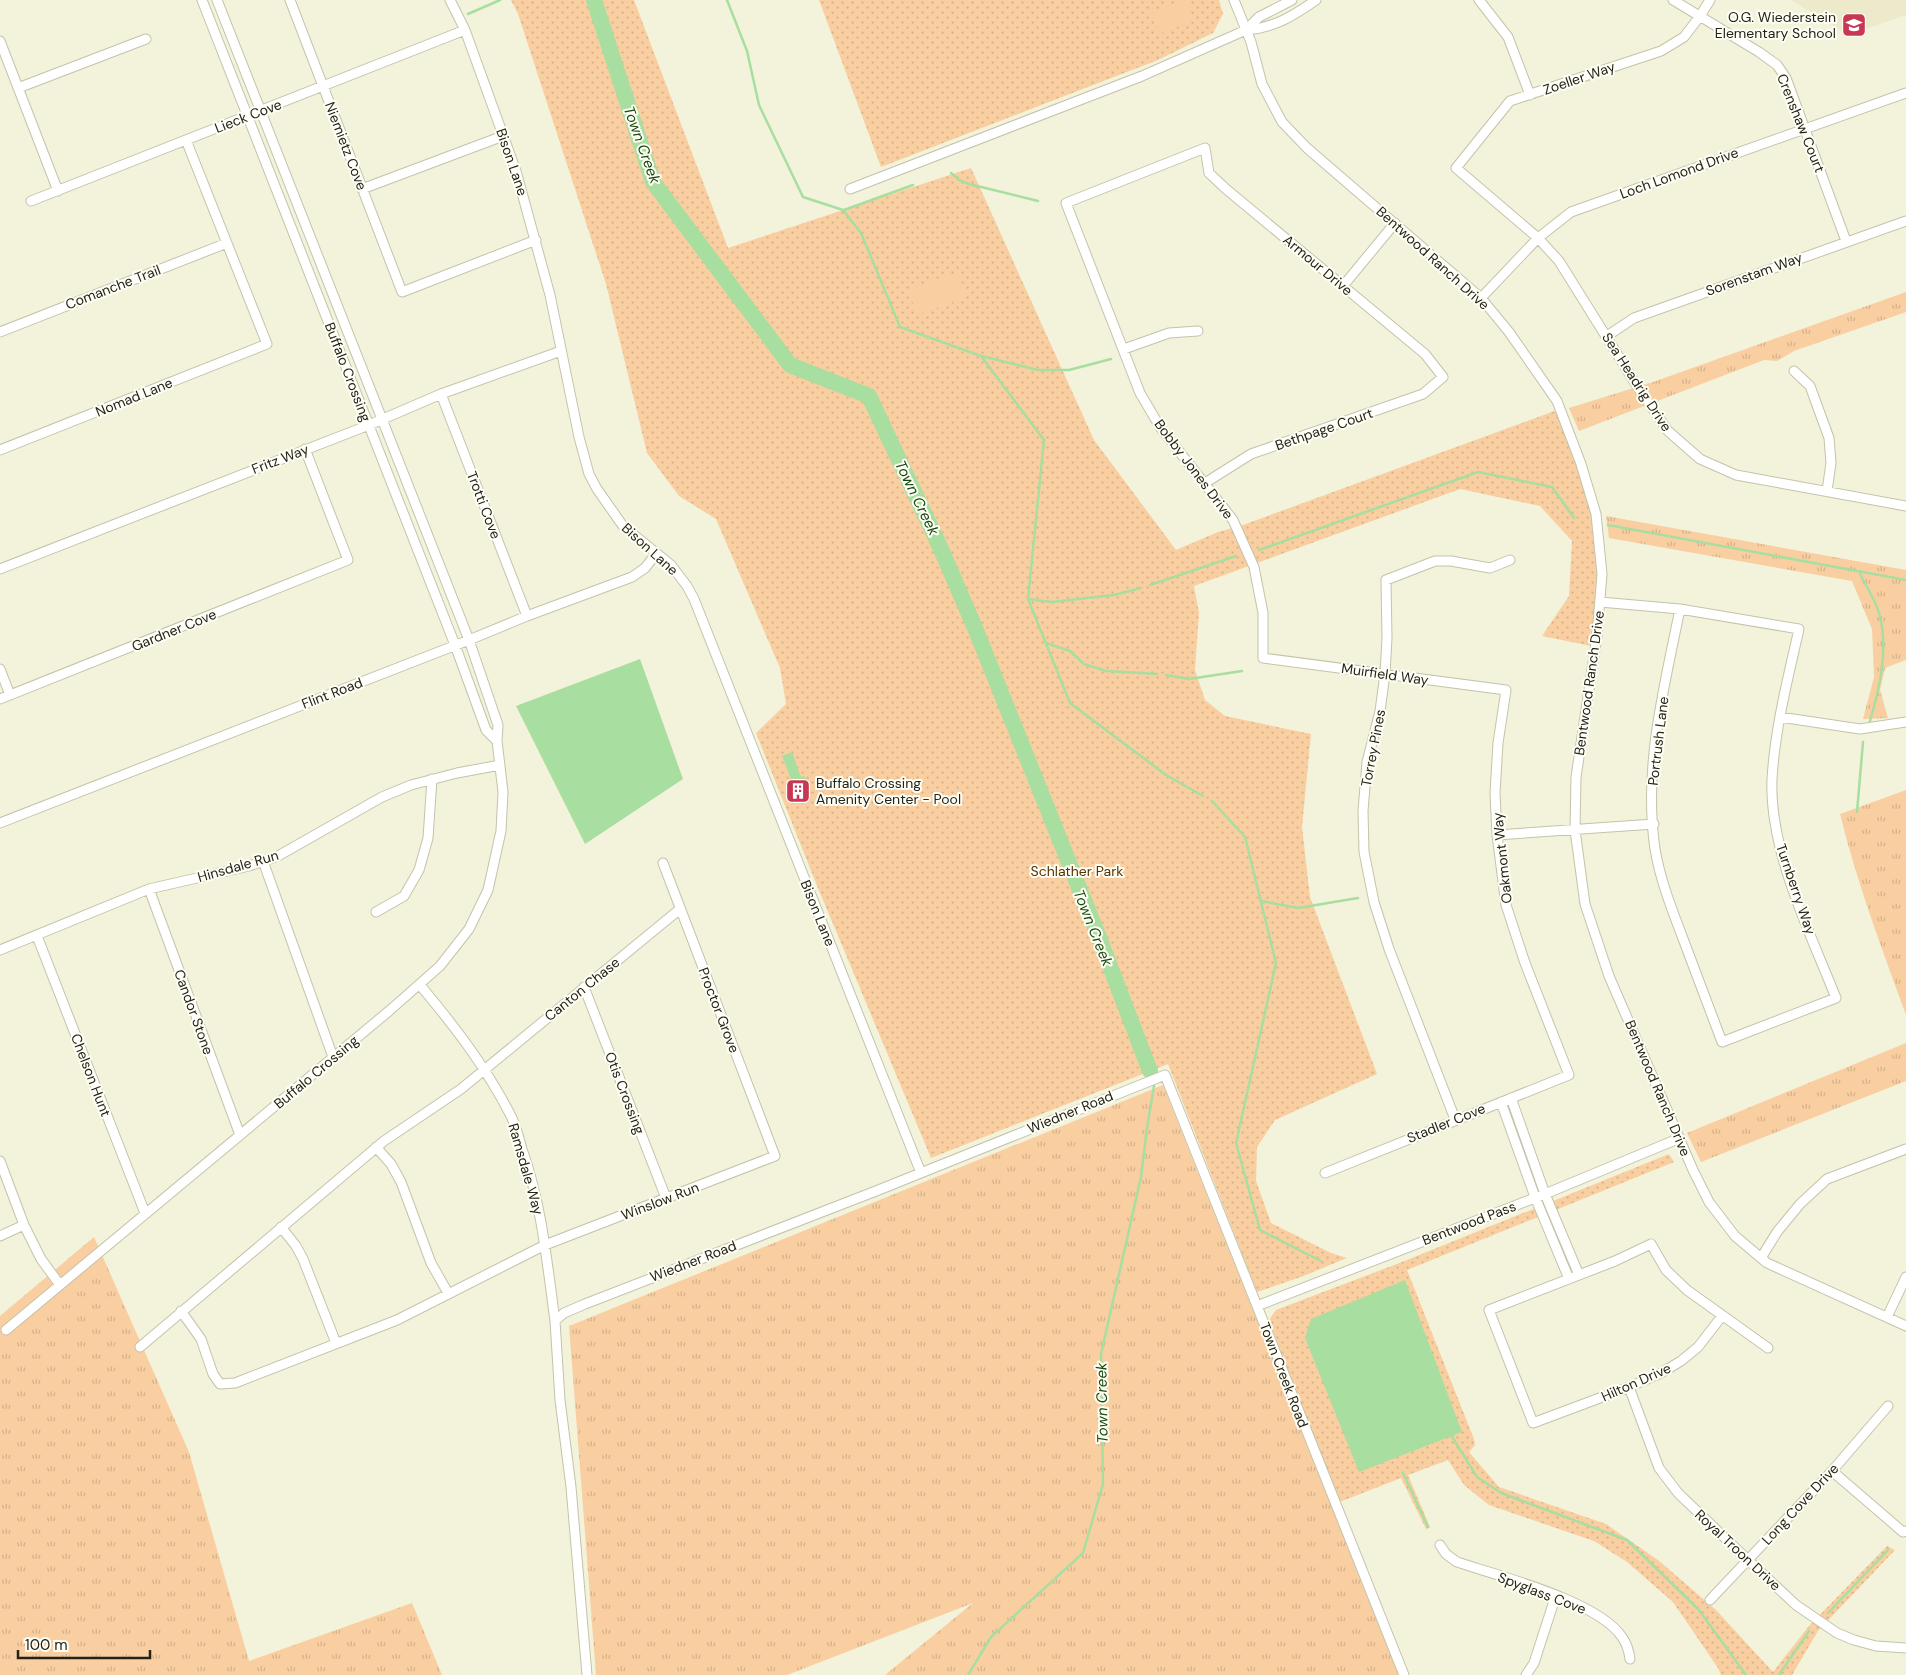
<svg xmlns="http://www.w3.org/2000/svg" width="1906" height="1675" viewBox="0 0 1906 1675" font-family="'DM Sans',sans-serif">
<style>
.built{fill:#eceaca}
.grass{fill:url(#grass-tufts)}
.park{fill:url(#park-dots)}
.garden{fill:#f9cfa1}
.water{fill:#a8dea0}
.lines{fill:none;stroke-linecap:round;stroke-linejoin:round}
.stream{stroke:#a8dea0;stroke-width:2.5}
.river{stroke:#a8dea0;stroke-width:16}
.minor-casing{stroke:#c4c3ab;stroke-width:11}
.minor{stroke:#fff;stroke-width:9}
.labels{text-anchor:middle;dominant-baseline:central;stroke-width:4;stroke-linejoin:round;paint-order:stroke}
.poi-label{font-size:14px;fill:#24231a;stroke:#fffef5;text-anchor:end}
.street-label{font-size:14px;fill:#24231a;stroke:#fffef5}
.park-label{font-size:14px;fill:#573300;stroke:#fffef5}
.water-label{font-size:15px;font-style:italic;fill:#164a0e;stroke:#fffef5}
</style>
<defs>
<pattern id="grass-tufts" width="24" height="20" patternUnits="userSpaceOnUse" patternTransform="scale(1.25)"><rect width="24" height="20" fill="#f9cfa1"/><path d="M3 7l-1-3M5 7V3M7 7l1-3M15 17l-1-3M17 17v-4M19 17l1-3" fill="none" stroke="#d5b18a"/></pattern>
<pattern id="park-dots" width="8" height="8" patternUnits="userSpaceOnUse" patternTransform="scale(1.25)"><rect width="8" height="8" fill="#f9cfa1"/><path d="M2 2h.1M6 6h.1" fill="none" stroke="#d5b18a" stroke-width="1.8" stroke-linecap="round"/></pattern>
</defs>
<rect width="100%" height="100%" fill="#f3f2da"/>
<path class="built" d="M1791,0H1906V15L1848,35Z"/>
<path class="grass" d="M1906,292V312L1794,351L1777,361L1764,360L1579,431L1569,408L1653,382Z
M1606,516L1906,570V660L1885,668L1880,690L1888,718L1863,719L1874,677L1872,629L1852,581L1609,538Z
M1906,790V1015C1882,949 1857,883 1840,814Z
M1906,1043V1081L1701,1162L1687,1133Z
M1163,1085L1399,1675H885L973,1603L787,1675H596L569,1326Z
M94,1237L189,1452L249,1661L412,1603L442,1675H0V1316Z"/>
<path class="park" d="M511,0H634L728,248L971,168L1094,440L1176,550L1218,532L1243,525L1560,409L1596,514L1602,574L1596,647L1542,636L1569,596L1572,541L1540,506L1460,489L1194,586L1199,613L1195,670L1205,700L1225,716L1311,734L1302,827L1310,897L1377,1074L1275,1120L1257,1147L1256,1181L1271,1223L1331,1253L1347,1258L1301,1277L1257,1292L1168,1064L931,1158L818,888L756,733L786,704L780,668L716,519L679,496L647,453L606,284L518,14Z
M819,0H1219L1223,14L1213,33L1158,60L881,167Z
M1669,1154L1674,1162L1407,1270L1474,1439L1475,1445L1469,1452L1499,1487L1606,1524L1658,1560L1716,1610L1773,1672L1809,1626L1887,1546L1895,1550L1818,1631L1792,1675H1721L1718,1668L1673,1602L1627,1562L1594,1541L1489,1505L1464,1485L1448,1460L1408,1475L1430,1527L1426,1529L1401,1478L1337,1503L1269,1320L1276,1310L1402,1262Z"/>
<path class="garden" d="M1186,0L1194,21L1159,34L1151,12Z
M958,272L967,297L917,315L908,290Z"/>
<path class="water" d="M640,659L683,779L585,844L516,706Z
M792,752L801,777L804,776L806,779L793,784L782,756Z
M1405,1280L1462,1432L1359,1472L1305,1338L1311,1319Z"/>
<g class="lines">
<path class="stream" d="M727,0L747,51L759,105L803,197L843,210L861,233L900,327L981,356L1044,440L1028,599L1070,703L1166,775L1203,796
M468,14L500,0
M951,173L959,180L969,184L1038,201
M844,210L913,185
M981,356L1038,370H1069L1111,359
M1608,525L1906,580
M1259,550L1478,472L1552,487L1574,518
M1860,574C1866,586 1875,599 1879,613C1889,648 1880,687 1870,721
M1150,585L1236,556
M1028,599L1052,602L1114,595L1141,588
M1046,643L1070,651L1084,664L1106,671L1157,674
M1166,675L1189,679L1242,671
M1212,801L1245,837L1276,963L1236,1143L1260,1230L1321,1261
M1857,812L1863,742
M1261,901L1298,908L1358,898
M1451,1435L1477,1477L1501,1493L1627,1540L1699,1610L1746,1675
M1403,1473L1428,1527
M1828,1613L1888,1550
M968,1675L991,1637L1083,1553L1103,1484L1101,1354L1141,1177L1147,1128L1154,1086
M1779,1675L1809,1631"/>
<path class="river" d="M594,0L653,182L790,365L869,396L941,549L975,628L1100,940L1150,1071"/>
<defs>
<path id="minor" d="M202,0L455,645L486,730L497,741
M290,0L402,292L536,240
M450,0L465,30L516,171L550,295L579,437L589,474L597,489L623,526L671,565L687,586L694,599L921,1173
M1234,0L1251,42L1262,84L1282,122L1307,148L1481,298L1509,332L1557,401L1581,464L1596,514L1602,574L1597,636L1576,777L1575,830L1585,904L1609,976L1693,1170L1709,1202L1735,1236L1767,1263L1906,1326
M1479,0L1508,37L1530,95
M1673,0L1759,52L1777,65L1786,78L1846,241
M1710,0L1700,16L1684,37L1661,51L1510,101L1456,168L1538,238L1559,261L1637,386L1668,431L1700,459L1736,475L1906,506
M1246,30C1274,28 1293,16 1316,0
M0,41L58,191
M18,88L146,39
M362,189L503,136
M850,189L1142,76L1246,30L1259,17L1292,0
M31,201L465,30
M1343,286L1395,223
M1481,298L1538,238L1571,212L1906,93
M0,332L227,243
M1607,336L1634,318L1906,221
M1124,349L1169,333L1198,331
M1794,371L1810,386L1829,438L1831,463L1827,491
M441,394L527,616
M0,450L267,344L186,140
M1205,483L1251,454L1423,394L1443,377L1425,354L1226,189L1209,173L1205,148L1066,203L1140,393L1160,427L1233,520L1254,567L1263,613V658L1506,690L1498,743L1495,793L1497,835L1506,905L1525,963L1569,1075L1325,1173
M0,569L369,425L441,394L561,351
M1600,602L1680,609L1799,629C1788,678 1775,728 1772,779C1769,851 1810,932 1836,998L1722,1042C1709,1007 1695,971 1682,936C1671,907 1660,879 1655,849C1643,768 1664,688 1680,609
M0,669L10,695
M0,699L348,560L305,449
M1780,717L1860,729L1906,722
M0,823L469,640L527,616L632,577L645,568L656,554
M1497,835L1654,824
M263,861L333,1057
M149,889L240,1135
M376,912L404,896L419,870L428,838L432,779
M37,936L145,1213
M0,950L149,889L249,866L278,856L382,797L411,785L457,773L500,765
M420,985C455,1027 486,1067 511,1116C516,1126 519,1138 522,1149C542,1205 547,1263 555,1321
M584,987L666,1198
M1511,1098L1545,1194L1579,1275
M1501,1102L1535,1197L1569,1279
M1455,1119L1389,949L1374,902L1364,852L1363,811L1367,762L1380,711L1385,674L1387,638L1386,580L1435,561H1451L1490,568L1510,560
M376,1147L391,1164L401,1182L431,1263L448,1293
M0,1161L24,1225L41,1259L60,1285
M281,1227L296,1246L303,1259L336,1343
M0,1236L24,1225
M1761,1258L1777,1232L1800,1204L1827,1179L1906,1149
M1257,1306L1545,1194L1680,1138
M181,1311L201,1339L213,1374L220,1384L235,1383L397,1320L545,1245L775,1156L663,863
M1722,1316L1698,1347L1681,1361L1661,1373L1629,1387L1533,1423L1489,1310L1615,1261L1651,1244L1666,1270L1687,1290L1768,1348
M1887,1317L1906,1277
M6,1330L389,1011L440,966L469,929L488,890L501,831L503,792L497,741L498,725L469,640L217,0
M140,1347L384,1141L461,1089L680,909
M1629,1387L1659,1468L1678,1493L1748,1560L1796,1605L1837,1633L1854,1640L1876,1646L1906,1648
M1832,1471L1903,1532L1906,1531
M1440,1545L1446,1554L1457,1562C1499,1576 1598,1601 1622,1637C1627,1644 1629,1651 1630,1659
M1710,1600L1832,1471L1888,1406
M587,1675L571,1487L560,1400L555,1321L564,1313L585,1304L876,1191L1165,1075L1404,1675
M1526,1675L1534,1663L1556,1595"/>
</defs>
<use href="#minor" class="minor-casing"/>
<use href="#minor" class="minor"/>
</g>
<defs>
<symbol id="school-square" viewBox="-11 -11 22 22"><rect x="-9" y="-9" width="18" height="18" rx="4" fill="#c83854" stroke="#fffef5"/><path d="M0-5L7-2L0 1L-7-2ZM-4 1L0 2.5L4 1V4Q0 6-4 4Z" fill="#fff"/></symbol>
<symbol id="building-square" viewBox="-11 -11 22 22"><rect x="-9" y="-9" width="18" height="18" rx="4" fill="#c83854" stroke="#fffef5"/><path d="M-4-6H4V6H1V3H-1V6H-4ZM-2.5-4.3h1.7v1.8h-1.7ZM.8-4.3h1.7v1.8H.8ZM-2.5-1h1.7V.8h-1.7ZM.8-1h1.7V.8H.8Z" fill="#fff"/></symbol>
</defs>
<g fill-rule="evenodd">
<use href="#school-square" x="1840" y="11" width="28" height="28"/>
<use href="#building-square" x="784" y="777" width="28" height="28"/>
</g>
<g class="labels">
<g class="poi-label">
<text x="1836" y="17">O.G. Wiederstein<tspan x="1836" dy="16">Elementary School</tspan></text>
<text x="816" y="783" text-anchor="start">Buffalo Crossing<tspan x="816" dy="16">Amenity Center - Pool</tspan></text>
</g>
<g class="street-label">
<text transform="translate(1579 78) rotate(-19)">Zoeller Way</text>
<text transform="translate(248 116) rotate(-21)">Lieck Cove</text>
<text transform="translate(1801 123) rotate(68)">Crenshaw Court</text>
<text transform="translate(346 146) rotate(69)">Niemietz Cove</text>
<text transform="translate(512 162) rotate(71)">Bison Lane</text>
<text transform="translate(1679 173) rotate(-20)">Loch Lomond Drive</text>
<text transform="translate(1433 258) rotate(42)">Bentwood Ranch Drive</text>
<text transform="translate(1318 265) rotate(40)">Armour Drive</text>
<text transform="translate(1754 274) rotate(-20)">Sorenstam Way</text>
<text transform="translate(113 287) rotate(-21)">Comanche Trail</text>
<text transform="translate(348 372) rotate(69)">Buffalo Crossing</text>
<text transform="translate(1637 382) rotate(57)">Sea Headrig Drive</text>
<text transform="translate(134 397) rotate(-22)">Nomad Lane</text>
<text transform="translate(1324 429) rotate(-19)">Bethpage Court</text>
<text transform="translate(280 459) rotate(-21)">Fritz Way</text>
<text transform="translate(1194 469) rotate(53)">Bobby Jones Drive</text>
<text transform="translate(484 505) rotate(69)">Trotti Cove</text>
<text transform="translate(650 549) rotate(42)">Bison Lane</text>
<text transform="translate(174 630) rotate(-22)">Gardner Cove</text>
<text transform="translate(1385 674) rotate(8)">Muirfield Way</text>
<text transform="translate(1589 683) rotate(-82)">Bentwood Ranch Drive</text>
<text transform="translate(332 693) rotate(-21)">Flint Road</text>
<text transform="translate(1658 741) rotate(-83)">Portrush Lane</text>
<text transform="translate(1373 748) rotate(-79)">Torrey Pines</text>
<text transform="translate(1502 858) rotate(-96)">Oakmont Way</text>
<text transform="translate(238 866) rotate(-16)">Hinsdale Run</text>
<text transform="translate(1796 889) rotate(71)">Turnberry Way</text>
<text transform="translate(818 913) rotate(68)">Bison Lane</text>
<text transform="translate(582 989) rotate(-39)">Canton Chase</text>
<text transform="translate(719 1010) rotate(69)">Proctor Grove</text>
<text transform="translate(194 1012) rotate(70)">Candor Stone</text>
<text transform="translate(316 1072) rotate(-40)">Buffalo Crossing</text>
<text transform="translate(91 1075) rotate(69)">Chelson Hunt</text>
<text transform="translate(1658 1088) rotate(67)">Bentwood Ranch Drive</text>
<text transform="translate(625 1093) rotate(69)">Otis Crossing</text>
<text transform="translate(1070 1112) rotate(-22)">Wiedner Road</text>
<text transform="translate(1446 1123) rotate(-22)">Stadler Cove</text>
<text transform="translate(526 1169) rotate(74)">Ramsdale Way</text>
<text transform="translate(660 1201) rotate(-21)">Winslow Run</text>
<text transform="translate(1469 1223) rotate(-21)">Bentwood Pass</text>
<text transform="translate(693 1261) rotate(-21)">Wiedner Road</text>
<text transform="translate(1284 1375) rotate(69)">Town Creek Road</text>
<text transform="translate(1636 1382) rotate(-24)">Hilton Drive</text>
<text transform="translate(1800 1504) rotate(-47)">Long Cove Drive</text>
<text transform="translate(1738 1550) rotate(43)">Royal Troon Drive</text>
<text transform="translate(1542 1593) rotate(21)">Spyglass Cove</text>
</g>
<g class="park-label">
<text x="1077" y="871">Schlather Park</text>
</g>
<g class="water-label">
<text transform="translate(642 145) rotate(70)">Town Creek</text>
<text transform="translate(917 498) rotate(64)">Town Creek</text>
<text transform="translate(1093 928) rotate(68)">Town Creek</text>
<text transform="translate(1102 1403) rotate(-91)">Town Creek</text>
</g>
</g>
<path d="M18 1650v8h132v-8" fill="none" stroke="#24231a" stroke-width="2.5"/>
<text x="25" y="1650" font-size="15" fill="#24231a" stroke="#fffef5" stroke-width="4" paint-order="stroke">100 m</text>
</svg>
